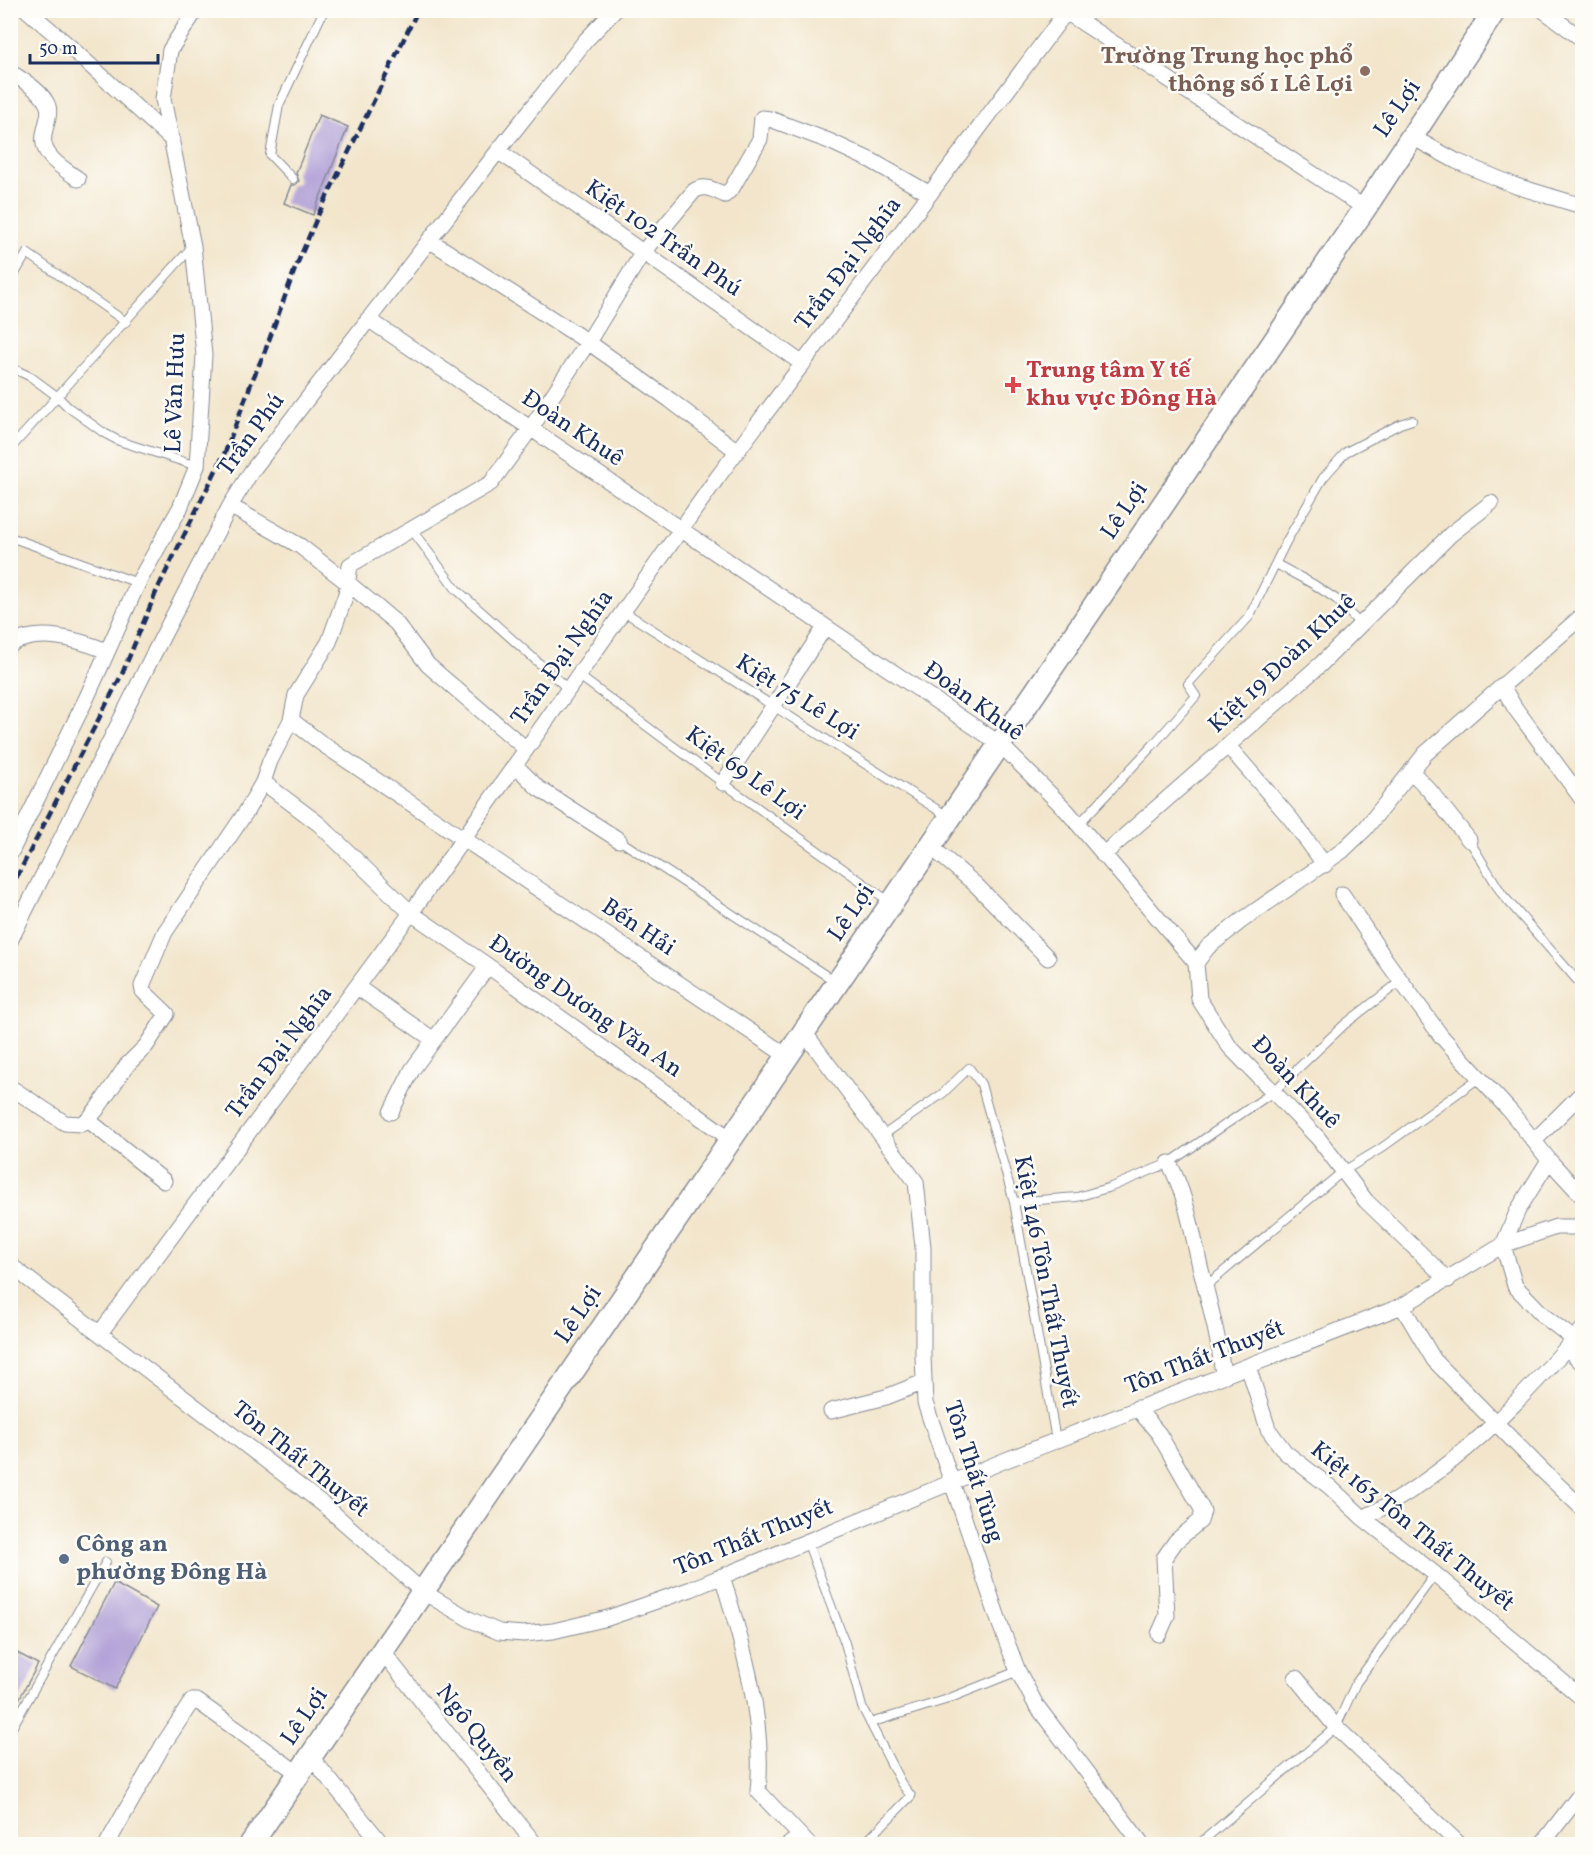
<svg xmlns="http://www.w3.org/2000/svg" width="1593" height="1855" viewBox="0 0 1593 1855" font-family="Vollkorn,serif">
<style>
.building{fill:#b1a0d7}
.lines{fill:none;stroke-linecap:round;stroke-linejoin:round}
.lane-casing{stroke:#868a94;stroke-width:10}
.street-casing{stroke:#868a94;stroke-width:17}
.secondary-casing{stroke:#868a94;stroke-width:25}
.lane{stroke:#fff;stroke-width:8}
.street{stroke:#fff;stroke-width:15}
.secondary{stroke:#fff;stroke-width:22}
.rail{stroke:#1b2f5e;stroke-width:4.5;stroke-dasharray:9 4.5;stroke-linecap:butt}
.education-dot{fill:#8d6e63;stroke:#fdfcf7;stroke-width:2}
.health-dot{fill:#e0444e;stroke:#fdfcf7;stroke-width:2}
.service-dot{fill:#5c6f8a;stroke:#fdfcf7;stroke-width:2}
.labels{text-anchor:middle;dominant-baseline:central;stroke-width:5;stroke-linejoin:round;paint-order:stroke}
.education-label{font-size:24px;font-weight:bold;fill:#785e54;stroke:#fdfcf7;text-anchor:end}
.street-label{font-size:24px;fill:#1b2f5e;stroke:#fdfcf7}
.health-label{font-size:24px;font-weight:bold;fill:#be3a42;stroke:#fdfcf7;text-anchor:start}
.service-label{font-size:24px;font-weight:bold;fill:#4e5e75;stroke:#fdfcf7;text-anchor:start}
</style>
<rect width="100%" height="100%" fill="#fdfcf7"/>
<filter id="ink" filterUnits="userSpaceOnUse"><feTurbulence type="fractalNoise" baseFrequency=".0167" numOctaves="2"/><feDisplacementMap in="SourceGraphic" scale="12" xChannelSelector="R" yChannelSelector="G"/><feConvolveMatrix kernelMatrix="1 2 1 2 8 2 1 2 1" color-interpolation-filters="sRGB"/></filter>
<filter id="wash" filterUnits="userSpaceOnUse"><feTurbulence type="fractalNoise" baseFrequency=".008" numOctaves="4" result="noise"/><feDisplacementMap in="SourceGraphic" scale="24" xChannelSelector="R" yChannelSelector="G"/><feGaussianBlur stdDeviation="1.35" result="paint"/><feColorMatrix in="noise" values="0 0 0 0 0 0 0 0 0 0 0 0 0 0 0 0 0 1.4 0 .05"/><feComposite in="paint" operator="in"/></filter>
<g filter="url(#wash)">
<rect width="100%" height="100%" fill="#f2e5cb"/>
<g id="blocks">
<path class="building" d="M319,115L348,127L313,215L284,203L291,185H295L299,181L296,173Z
M114,1583L157,1607L115,1689L71,1666Z
M10,1649L38,1664L10,1716Z"/>
</g>
</g>
<g filter="url(#ink)">
<use href="#blocks" fill-opacity="0" stroke="#868a94" stroke-width="1.5"/>
<g class="lines">
<defs>
<path id="lane" d="M293,179L270,155L279,105L324,10
M10,282L27,253L126,322
M10,367L31,377L58,397L68,407L104,433L119,441L197,466
M10,449L192,247
M412,530L456,589L568,689
M10,537L138,583
M1276,564L1313,584L1336,599L1361,625
M623,611L949,817
M578,675L723,783L890,902
M1078,825L1153,745L1196,696L1188,684L1249,617L1286,542L1323,478L1346,452L1400,424L1412,420
M619,840L836,982
M1469,840L1502,894L1582,986
M882,1136L942,1094L969,1068L981,1084L1014,1202L1056,1440
M1014,1202L1077,1197L1111,1187L1169,1163L1273,1092L1345,1024L1401,981
M1205,1287L1342,1172L1380,1149L1479,1078
M807,1541L845,1643L862,1707L901,1783L911,1796L864,1844
M870,1723L945,1700L1018,1671
M10,1731L106,1562
M784,1844L797,1834
M1199,1844L1336,1727L1356,1683L1435,1574"/>
<path id="street" d="M27,10L70,47L172,140
M1063,10L1365,208
M1543,10L1582,39
M10,72C22,80 39,89 46,102C56,117 34,136 49,155C56,165 69,172 78,179
M1412,137L1456,161L1516,186L1582,206
M498,151L803,364
M429,240L588,342L670,400L737,451
M368,319L1000,744L1067,811L1196,963L1199,999L1229,1046L1318,1138L1366,1201L1448,1280
M230,506L300,546L348,583L396,623L428,665L526,749
M10,645C38,627 79,640 107,651
M1502,686L1515,708L1582,799
M1228,746L1291,819L1325,865
M515,765L538,788L619,840
M1411,771L1430,791L1469,840
M263,782L319,824L411,913L488,966L732,1140
M723,783L825,627
M930,846L975,884L1048,958
M10,854L87,697L138,583L180,508L197,466L204,355L193,246L163,99L170,50L196,10
M1103,855L1321,664L1451,534L1491,503
M1342,894L1385,959L1441,1036L1510,1111L1549,1160L1582,1196
M10,941L151,659L230,506L251,472L498,151L586,40L615,10
M1196,963L1208,947L1241,921L1342,851L1365,829L1425,754L1582,616
M357,987L434,1040
M804,1032L916,1182L923,1247V1356L925,1403L1001,1627L1018,1671L1036,1705L1142,1844
M787,1056L321,743L291,720L296,695L329,642L346,594L350,565L491,483L531,428L588,342L643,252L694,191C705,184 714,190 725,195L732,188L760,139L762,118L770,119L829,141L872,161L930,194
M10,1087L65,1123L81,1124L88,1120L97,1109L127,1065L146,1046L167,1014L143,991L142,986L165,932L246,812L263,782L270,761L291,720
M391,1112L412,1070L488,966
M88,1120L164,1181
M1535,1140L1582,1093
M1549,1160L1518,1210L1503,1245L1515,1286L1545,1317L1575,1340
M1169,1163C1186,1194 1192,1231 1200,1266C1209,1302 1219,1338 1223,1375
M10,1265L324,1505L423,1592L471,1620L499,1632L524,1634L553,1631L608,1618L691,1589L1006,1460L1402,1306L1503,1245L1556,1227H1582
M1402,1306L1434,1360L1542,1470L1582,1508
M100,1333L411,913L717,478L1066,12
M1567,1348L1582,1363
M1248,1366L1268,1429L1285,1452L1330,1487L1363,1518L1435,1574L1582,1698
M1137,1408L1159,1434L1203,1511L1200,1521L1176,1541L1164,1558L1167,1616L1159,1634
M831,1411L886,1397L924,1382
M1363,1518C1451,1475 1519,1403 1582,1330
M722,1576C743,1645 765,1718 758,1791L808,1844
M382,1651L535,1844
M1296,1678L1336,1727L1459,1844
M311,1757L382,1844
M107,1844L163,1745L192,1701H197L299,1774
M1542,1844L1582,1792"/>
<path id="secondary" d="M251,1844L1365,208L1495,10"/>
</defs>
<use href="#lane" class="lane-casing"/>
<use href="#street" class="street-casing"/>
<use href="#secondary" class="secondary-casing"/>
<use href="#lane" class="lane"/>
<use href="#street" class="street"/>
<use href="#secondary" class="secondary"/>
<path class="rail" d="M10,890L122,674L157,590L226,450L252,381L265,351L295,269L319,213L418,10"/>
</g>
</g>
<circle class="education-dot" cx="1365" cy="71" r="6"/>
<path class="health-dot" d="M1010 376h6v6h6v6h-6v6h-6v-6h-6v-6h6z"/>
<circle class="service-dot" cx="64" cy="1559" r="6"/>
<g class="labels">
<g class="education-label">
<text x="1353" y="57">Trường Trung học phổ<tspan x="1353" dy="28">thông số 1 Lê Lợi</tspan></text>
</g>
<g class="street-label">
<text transform="translate(1398 109) rotate(-56)">Lê Lợi</text>
<text transform="translate(663 239) rotate(35)">Kiệt 102 Trần Phú</text>
<text transform="translate(849 264) rotate(-53)">Trần Đại Nghĩa</text>
<text transform="translate(176 393) rotate(-88)">Lê Văn Hưu</text>
<text transform="translate(572 429) rotate(34)">Đoàn Khuê</text>
<text transform="translate(252 435) rotate(-54)">Trần Phú</text>
<text transform="translate(1125 511) rotate(-56)">Lê Lợi</text>
<text transform="translate(563 658) rotate(-55)">Trần Đại Nghĩa</text>
<text transform="translate(1283 664) rotate(-43)">Kiệt 19 Đoàn Khuê</text>
<text transform="translate(797 698) rotate(32)">Kiệt 75 Lê Lợi</text>
<text transform="translate(973 702) rotate(36)">Đoàn Khuê</text>
<text transform="translate(745 774) rotate(36)">Kiệt 69 Lê Lợi</text>
<text transform="translate(852 913) rotate(-56)">Lê Lợi</text>
<text transform="translate(638 928) rotate(34)">Bến Hải</text>
<text transform="translate(585 1007) rotate(35)">Đường Dương Văn An</text>
<text transform="translate(280 1053) rotate(-53)">Trần Đại Nghĩa</text>
<text transform="translate(1295 1083) rotate(47)">Đoàn Khuê</text>
<text transform="translate(1045 1282) rotate(79)">Kiệt 146 Tôn Thất Thuyết</text>
<text transform="translate(579 1315) rotate(-56)">Lê Lợi</text>
<text transform="translate(1205 1358) rotate(-21)">Tôn Thất Thuyết</text>
<text transform="translate(300 1460) rotate(39)">Tôn Thất Thuyết</text>
<text transform="translate(973 1472) rotate(72)">Tôn Thất Tùng</text>
<text transform="translate(1412 1527) rotate(39)">Kiệt 163 Tôn Thất Thuyết</text>
<text transform="translate(754 1538) rotate(-22)">Tôn Thất Thuyết</text>
<text transform="translate(305 1717) rotate(-56)">Lê Lợi</text>
<text transform="translate(476 1734) rotate(52)">Ngô Quyền</text>
</g>
<g class="health-label">
<text x="1026" y="371">Trung tâm Y tế<tspan x="1026" dy="28">khu vực Đông Hà</tspan></text>
</g>
<g class="service-label">
<text x="76" y="1545">Công an<tspan x="76" dy="28">phường Đông Hà</tspan></text>
</g>
</g>
<rect width="1593" height="1855" fill="none" stroke="#fdfcf7" stroke-width="36"/>
<path d="M30 54v9h128v-9" fill="none" stroke="#1b2f5e" stroke-width="3"/>
<text x="39" y="54" font-size="18" fill="#1b2f5e" stroke="#fdfcf7" stroke-width="4.5" paint-order="stroke">50 m</text>
</svg>
